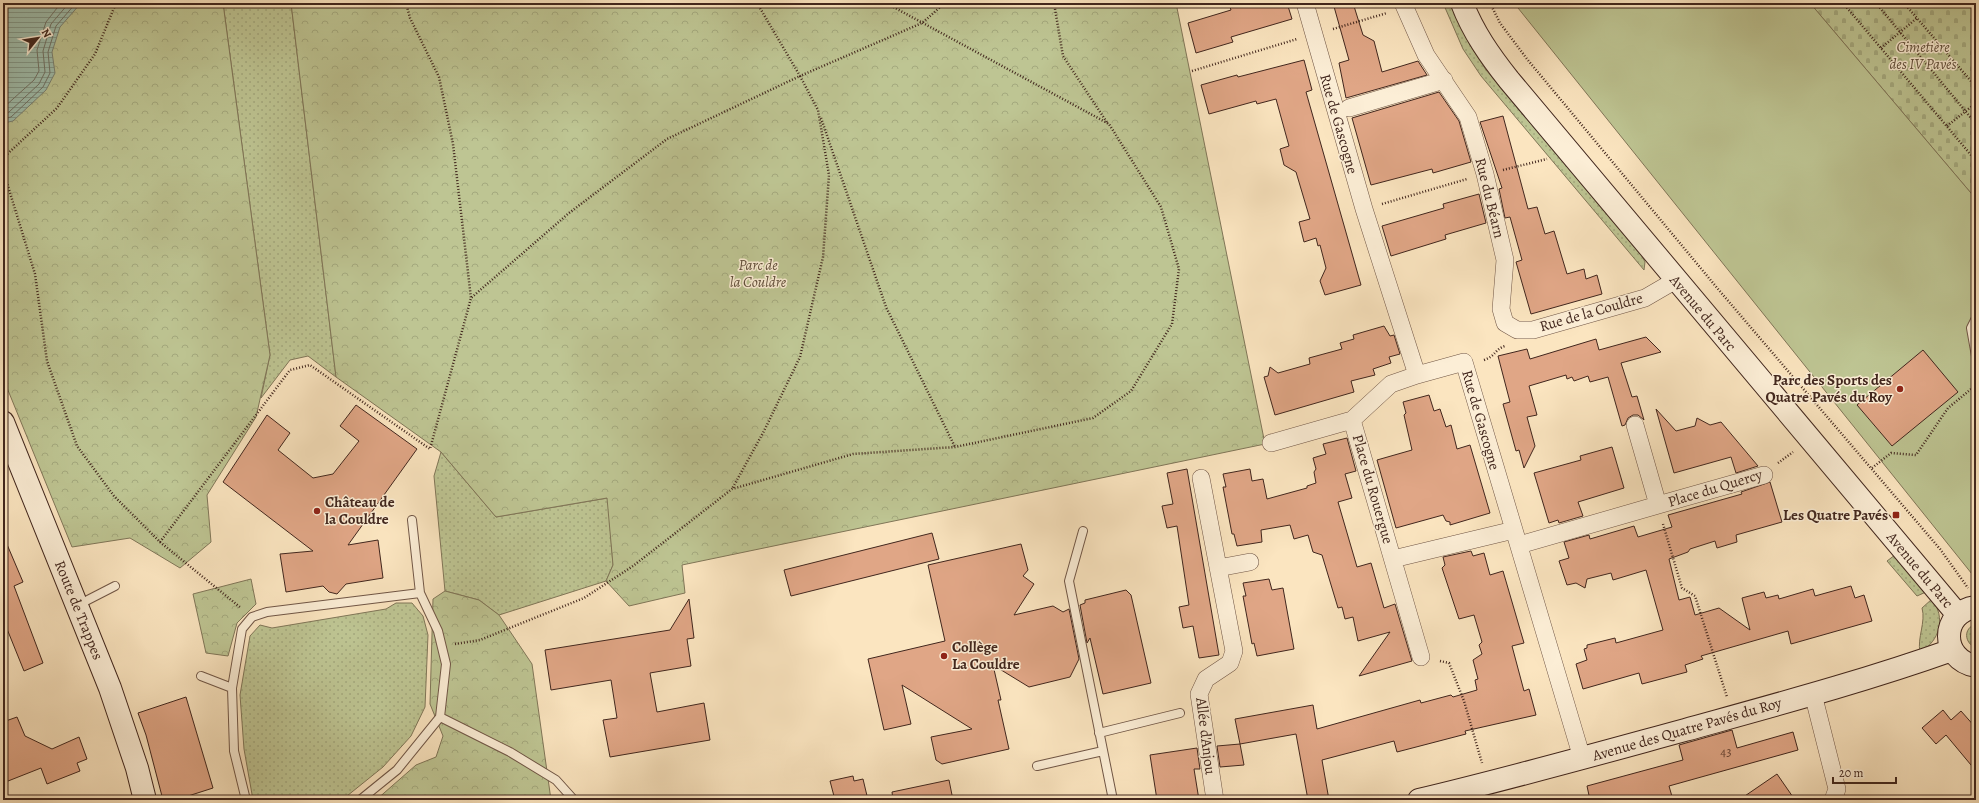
<svg xmlns="http://www.w3.org/2000/svg" width="1979" height="803" viewBox="0 0 1979 803" font-family="Alegreya,serif">
<style>
.grass{fill:url(#grass-dots);stroke:#807658}
.forest{fill:url(#forest-crowns);stroke:#807658}
.cemetery{fill:url(#cemetery-stones);stroke:#807658}
.pitch{fill:#bec593;stroke:#807658}
.water{fill:url(#water-rules);stroke:#798274}
.lines{fill:none;stroke-linecap:round;stroke-linejoin:round}
.shore{stroke:#707266;stroke-width:1}
.building{fill:#e0a686;stroke:#41261d}
.lane-casing{stroke:#705646;stroke-width:10}
.street-casing{stroke:#705646;stroke-width:18}
.secondary-casing{stroke:#41261d;stroke-width:24}
.path{stroke:#41261d;stroke-width:2.5;stroke-dasharray:1 2;stroke-linecap:butt}
.lane{stroke:#fceed6;stroke-width:8}
.street{stroke:#fceed6;stroke-width:17}
.secondary{stroke:#fceed6;stroke-width:22}
.poi-dot{fill:#8f2418;stroke:#fceed6;stroke-width:1.5}
.labels{text-anchor:middle;dominant-baseline:central;stroke-width:3;stroke-linejoin:round;paint-order:stroke}
.number-label{font-size:13px;fill:#694637}
.park-label{font-size:15px;font-style:italic;fill:#604e3a;stroke:#fceed6}
.street-label{font-size:15px;fill:#41261d;stroke:#fceed6}
.poi-label{font-size:15px;font-weight:bold;fill:#41261d;stroke:#fceed6;text-anchor:end}
</style>
<defs>
<pattern id="grass-dots" width="8" height="8" patternUnits="userSpaceOnUse"><rect width="8" height="8" fill="#bec593"/><path d="M2 2h.1M6 6h.1" fill="none" stroke="#a4a97e" stroke-width="1.8" stroke-linecap="round"/></pattern>
<pattern id="forest-crowns" width="20" height="18" patternUnits="userSpaceOnUse"><rect width="20" height="18" fill="#bec593"/><path d="M2 6a3 3 0 1 1 6 0M12 15a3 3 0 1 1 6 0" fill="none" stroke="#a4a97e"/></pattern>
<pattern id="cemetery-stones" width="16" height="16" patternUnits="userSpaceOnUse"><rect width="16" height="16" fill="#bec593"/><path d="M2 7V4a2 2 0 0 1 4 0v3zM10 15v-3a2 2 0 0 1 4 0v3z" fill="#a4a97e"/></pattern>
<pattern id="water-rules" width="6" height="5" patternUnits="userSpaceOnUse"><rect width="6" height="5" fill="#9fbfae"/><path d="M0 2.5h6" fill="none" stroke="#839b8d"/></pattern>
</defs>
<rect width="100%" height="100%" fill="#fbe5c0"/>
<filter id="stains"><feTurbulence type="fractalNoise" baseFrequency=".005" numOctaves="4"/><feColorMatrix values="0 0 0 0 .2 0 0 0 0 .09 0 0 0 0 .02 0 0 0 .5 -.17"/></filter>
<radialGradient id="worn" r=".72"><stop offset=".6" stop-color="#630" stop-opacity="0"/><stop offset="1" stop-color="#630" stop-opacity=".3"/></radialGradient>
<path class="grass" d="M223,3H291L336,377L308,356L290,360L261,398L270,355Z
M1443,3H1451L1470,45L1486,70L1642,256L1645,262L1644,270L1481,76L1463,49Z
M441,452L496,517L608,498L613,565L606,581L499,615L479,600L445,591L434,476Z
M1895,555L1926,592L1917,596L1887,561Z
M1932,599C1946,618 1940,641 1920,652C1917,638 1926,622 1922,608Z
M396,603H412L423,616L428,635L425,707L411,736L383,767L342,800H253L244,749L240,695L250,636L260,625L272,628L386,609Z
M1976,624V648C1964,643 1963,628 1976,624Z"/>
<path class="forest" d="M3,3H223L270,355L256,417L207,495L211,542L180,568L130,538L72,547L3,378Z
M291,3H1176L1265,444L682,565L685,593L629,606L606,581L613,565L607,498L496,517L441,452L336,377Z
M251,579L256,604L237,623L228,656L206,653L193,594Z
M445,591L479,600L499,615L532,664L551,800H376L416,765L436,757L443,736L430,704L433,599Z"/>
<path class="cemetery" d="M1810,3H1976V199Z"/>
<path class="pitch" d="M1514,3H1810L1976,199V579Z"/>
<path class="water" d="M3,3H81L60,27L52,52L55,73L46,90L13,121L4,123Z"/>
<g class="lines">
<path class="shore" d="M3,108L34,80L39,71L37,50L46,22L61,3
M3,114L9,112L39,84L45,72L43,51L51,24L69,3
M3,119L11,117L43,87L50,73L48,52L56,26L76,3"/>
</g>
<path class="building" d="M1245,3H1287L1292,19L1231,37L1233,42L1196,53L1188,23L1231,10L1230,7Z
M1333,3H1353L1363,35L1374,41L1382,72L1418,61L1427,75L1346,98L1339,63L1349,60Z
M1304,60L1312,90L1306,92L1361,285L1325,295L1320,281L1326,268L1320,245L1318,246L1316,238L1304,242L1299,222L1310,219L1296,172L1284,165L1280,149L1289,146L1276,99L1257,104L1256,101L1209,114L1201,85L1237,75L1238,77Z
M1439,92L1459,121L1471,162L1433,173L1432,169L1371,185L1352,118Z
M1503,116L1528,209L1537,207L1545,234L1554,231L1567,274L1584,269L1586,279L1597,275L1602,294L1531,314L1516,262L1522,260L1510,217L1505,218L1499,189L1502,188L1480,122Z
M1479,194L1486,223L1445,235L1446,239L1391,256L1382,226L1444,208L1443,204Z
M1384,326L1390,336L1394,335L1400,354L1389,357L1391,363L1373,369L1375,375L1351,381L1354,392L1275,415L1264,377L1268,376L1270,367L1278,373L1310,364L1309,358L1342,349L1340,343L1354,339L1353,335Z
M1646,337L1661,352L1621,363L1632,397L1637,396L1644,420L1638,415H1633L1628,418L1625,425L1622,426L1608,377L1590,382L1588,376L1574,381L1572,377L1567,379L1566,375L1529,386L1537,415L1527,417L1535,446L1524,468L1519,450L1516,451L1503,404L1510,402L1498,356L1527,349L1530,359L1596,339L1599,350Z
M1923,350L1958,392L1892,446L1857,405Z
M1429,395L1434,411L1440,409L1446,427L1451,425L1457,449L1470,445L1490,513L1450,525V522L1446,521L1443,515L1396,528L1377,460L1412,450L1404,415L1406,413L1403,402Z
M356,405L417,449L348,545L378,540L383,578L346,584L337,594L329,592L323,586L286,592L280,554L313,551L223,482L267,415L290,433L278,450L313,478L333,474L359,441L340,426Z
M1656,409L1676,431L1695,426L1697,418L1710,425L1721,422L1758,466L1736,473L1731,457L1674,473Z
M1347,438L1356,471L1345,474L1352,498L1338,502L1357,567L1371,563L1384,608L1395,604L1412,661L1359,676L1390,632L1358,641L1353,617L1345,619L1342,607L1338,608L1322,555L1313,552L1308,535L1294,539L1290,525L1261,530L1262,542L1237,546L1234,534H1232L1223,487H1226L1223,474L1250,469L1252,481L1263,479L1267,499L1307,488V486L1316,483L1314,472L1316,469L1313,458L1326,454L1323,444Z
M1612,447L1624,488L1578,502L1583,516L1559,523L1558,520L1549,523L1534,473L1581,460L1580,456Z
M1187,469L1219,655L1199,658L1193,626L1183,628L1179,607L1189,605L1177,526L1167,528L1162,506L1173,504L1167,473Z
M1770,482L1782,522L1736,535L1737,542L1717,548L1715,541L1690,549L1688,552L1669,559L1679,600L1690,597L1695,615L1719,608L1750,630L1742,598L1764,592L1766,598L1778,595L1779,599L1813,589L1815,596L1851,586L1855,598L1864,595L1872,621L1791,644L1788,631L1701,656L1703,659L1685,665L1687,672L1642,684L1639,673L1583,689L1576,664L1587,660L1584,649L1587,648V645L1615,638L1616,643L1663,630L1646,570L1613,580L1611,573L1587,579L1585,588L1576,583L1567,585L1559,561L1569,558L1564,542L1589,535L1590,539L1634,526L1638,537L1672,527L1668,515L1742,494L1741,492Z
M932,533L939,559L791,596L784,570Z
M3,535L23,582L14,586L43,663L24,671L3,619Z
M1021,544L1028,570L1023,576L1034,584L1014,615L1053,606L1063,612L1069,609L1079,659L1070,677L1029,687L993,665L1001,700H998L1009,749L942,764L936,760L931,737L972,729L902,685L911,724L884,730L868,659L945,641L928,565Z
M1471,551L1473,556L1484,553L1490,575L1503,571L1524,643L1512,646L1524,691L1529,689L1536,715L1465,731L1466,734L1397,752L1394,741L1322,760L1329,800H1308L1296,734L1240,744L1244,765L1220,767L1217,746L1240,744L1235,719L1313,705L1317,729L1420,700L1421,703L1451,695L1453,697L1477,690L1475,680L1478,679L1473,660L1482,654L1479,645L1482,642L1474,615L1459,619L1442,568L1445,565L1443,557Z
M1269,579L1272,590L1283,588L1294,649L1257,656L1254,643L1252,644L1243,596H1246L1243,583Z
M1126,590L1131,595L1151,683L1103,694L1090,638L1087,643L1080,605L1085,603V600Z
M689,599L694,638L687,639L691,666L650,673L657,712L704,703L710,740L610,757L603,720L617,718L611,680L551,690L545,650L670,630Z
M186,697L213,788L185,797L186,800H163L146,735L138,713Z
M1943,710L1951,720L1961,711L1976,728V771L1946,735L1936,744L1922,728Z
M17,717L25,736L52,749L79,737L87,759L77,763L80,771L47,784L41,768L3,783V722Z
M1732,730L1737,748L1793,732L1798,750L1669,786L1673,800H1590L1587,786L1683,760L1679,745Z
M1197,748L1200,769H1194L1199,800H1157L1150,755Z
M1777,774L1795,800H1739Z
M853,776L854,781L863,779L868,800H835L830,781Z
M949,780L953,800H893L892,792Z"/>
<g class="lines">
<defs>
<path id="lane" d="M1976,318L1971,328L1976,356
M412,520L420,593
M1083,531L1069,581L1113,800
M78,605L115,586
M201,676L232,688
M1099,733L1180,713
M1037,766L1103,751
M246,800L234,751L232,688L242,629L252,617L267,612L420,593L438,631L446,664L440,717L510,752L556,780L574,800
M360,800L397,770L440,717"/>
<path id="street" d="M1305,3L1364,209L1417,375
M1403,3L1426,55L1468,117L1485,174L1505,260L1501,309L1505,323L1517,330H1533L1645,298L1676,280
M1349,108L1444,80
M1352,420L1421,657
M1271,443L1352,420L1391,384L1417,375L1464,362L1582,758
M1201,478L1234,651L1230,663L1206,679L1199,694L1215,800
M1658,505L1764,475
M1519,545L1658,505L1635,425
M1393,559L1514,530
M1218,568L1250,562
M1813,694L1837,789L1833,800"/>
<path id="secondary" d="M1462,3C1473,32 1490,56 1509,80L1958,615
M3,422L110,688L137,768L145,800
M1976,607C1940,612 1940,660 1976,666
M1419,800C1508,779 1597,754 1685,730C1775,705 1865,681 1952,650"/>
</defs>
<use href="#lane" class="lane-casing"/>
<use href="#street" class="street-casing"/>
<use href="#secondary" class="secondary-casing"/>
<path class="path" d="M406,3L410,18L439,77L453,144L471,298
M757,3L800,76L922,23L945,3
M1054,3L1063,56L1108,124
M1490,3L1500,23L1527,59L1718,289L1940,549L1968,588
M1843,3L1976,161
M1876,3L1976,124
M1904,3L1976,87
M1333,29L1387,13
M1881,48L1917,18
M1192,71L1297,39
M821,118L886,307L955,447
M1947,126L1976,103
M3,158L57,108L95,54L116,3
M3,170L35,274L47,361L77,446L114,496L160,542L290,370L310,365L430,449L471,298L569,213L667,139L800,76L818,110L829,175L823,257L800,357L764,431L732,489
M1503,170L1547,159
M1382,204L1467,179
M1484,360C1496,356 1495,349 1505,346
M1778,463L1793,452
M1872,468L1891,453L1916,455L1948,408L1976,385
M1663,524L1682,588L1695,596L1727,697
M160,542L241,608
M455,644L480,640L584,598L633,566L732,489L853,454L955,447L1093,418L1131,391L1172,324L1179,269L1161,207L1109,124L886,3
M1440,661L1449,663L1464,701L1482,763"/>
<use href="#lane" class="lane"/>
<use href="#street" class="street"/>
<use href="#secondary" class="secondary"/>
</g>
<g class="poi-dot">
<circle cx="1900" cy="389" r="4"/>
<circle cx="317" cy="511" r="4"/>
<rect x="1892" y="511" width="8" height="8" rx="2"/>
<circle cx="944" cy="656" r="4"/>
</g>
<g class="labels">
<g class="number-label">
<text x="1726" y="751">43</text>
</g>
<g class="park-label">
<text x="1923" y="47">Cimetière<tspan x="1923" dy="17">des IV Pavés</tspan></text>
<text x="758" y="265">Parc de<tspan x="758" dy="17">la Couldre</tspan></text>
</g>
<g class="street-label">
<text transform="translate(1339 124) rotate(74)">Rue de Gascogne</text>
<text transform="translate(1490 198) rotate(76)">Rue du Béarn</text>
<text transform="translate(1591 312) rotate(-16)">Rue de la Couldre</text>
<text transform="translate(1703 313) rotate(50)">Avenue du Parc</text>
<text transform="translate(1481 420) rotate(74)">Rue de Gascogne</text>
<text transform="translate(1715 488) rotate(-17)">Place du Quercy</text>
<text transform="translate(1373 489) rotate(74)">Place du Rouergue</text>
<text transform="translate(1920 570) rotate(50)">Avenue du Parc</text>
<text transform="translate(79 610) rotate(68)">Route de Trappes</text>
<text transform="translate(1687 729) rotate(-16)">Avenue des Quatre Pavés du Roy</text>
<text transform="translate(1206 736) rotate(83)">Allée d'Anjou</text>
</g>
<g class="poi-label">
<text x="1892" y="380">Parc des Sports des<tspan x="1892" dy="17">Quatre Pavés du Roy</tspan></text>
<text x="325" y="502" text-anchor="start">Château de<tspan x="325" dy="17">la Couldre</tspan></text>
<text x="1888" y="515">Les Quatre Pavés</text>
<text x="952" y="647" text-anchor="start">Collège<tspan x="952" dy="17">La Couldre</tspan></text>
</g>
</g>
<rect width="1979" height="803" fill="none" stroke="#fbe5c0" stroke-width="16"/>
<rect x="4" y="4" width="1971" height="795" fill="none" stroke="#41261d" stroke-width="2"/>
<rect x="8" y="8" width="1963" height="787" fill="none" stroke="#41261d"/>
<g transform="translate(38 38) rotate(60)" stroke="#fceed6" stroke-width="3" paint-order="stroke">
<path d="M0-3L7 15L0 10L-7 15Z" fill="#41261d"/>
<text y="-6" font-size="11" font-weight="bold" text-anchor="middle" fill="#41261d">N</text>
</g>
<path d="M1833 777v6h63v-6" fill="none" stroke="#41261d" stroke-width="2"/>
<text x="1839" y="777" font-size="12" fill="#41261d" stroke="#fceed6" stroke-width="3" paint-order="stroke">20 m</text>
<rect width="100%" height="100%" filter="url(#stains)"/>
<rect width="100%" height="100%" fill="url(#worn)"/>
</svg>
